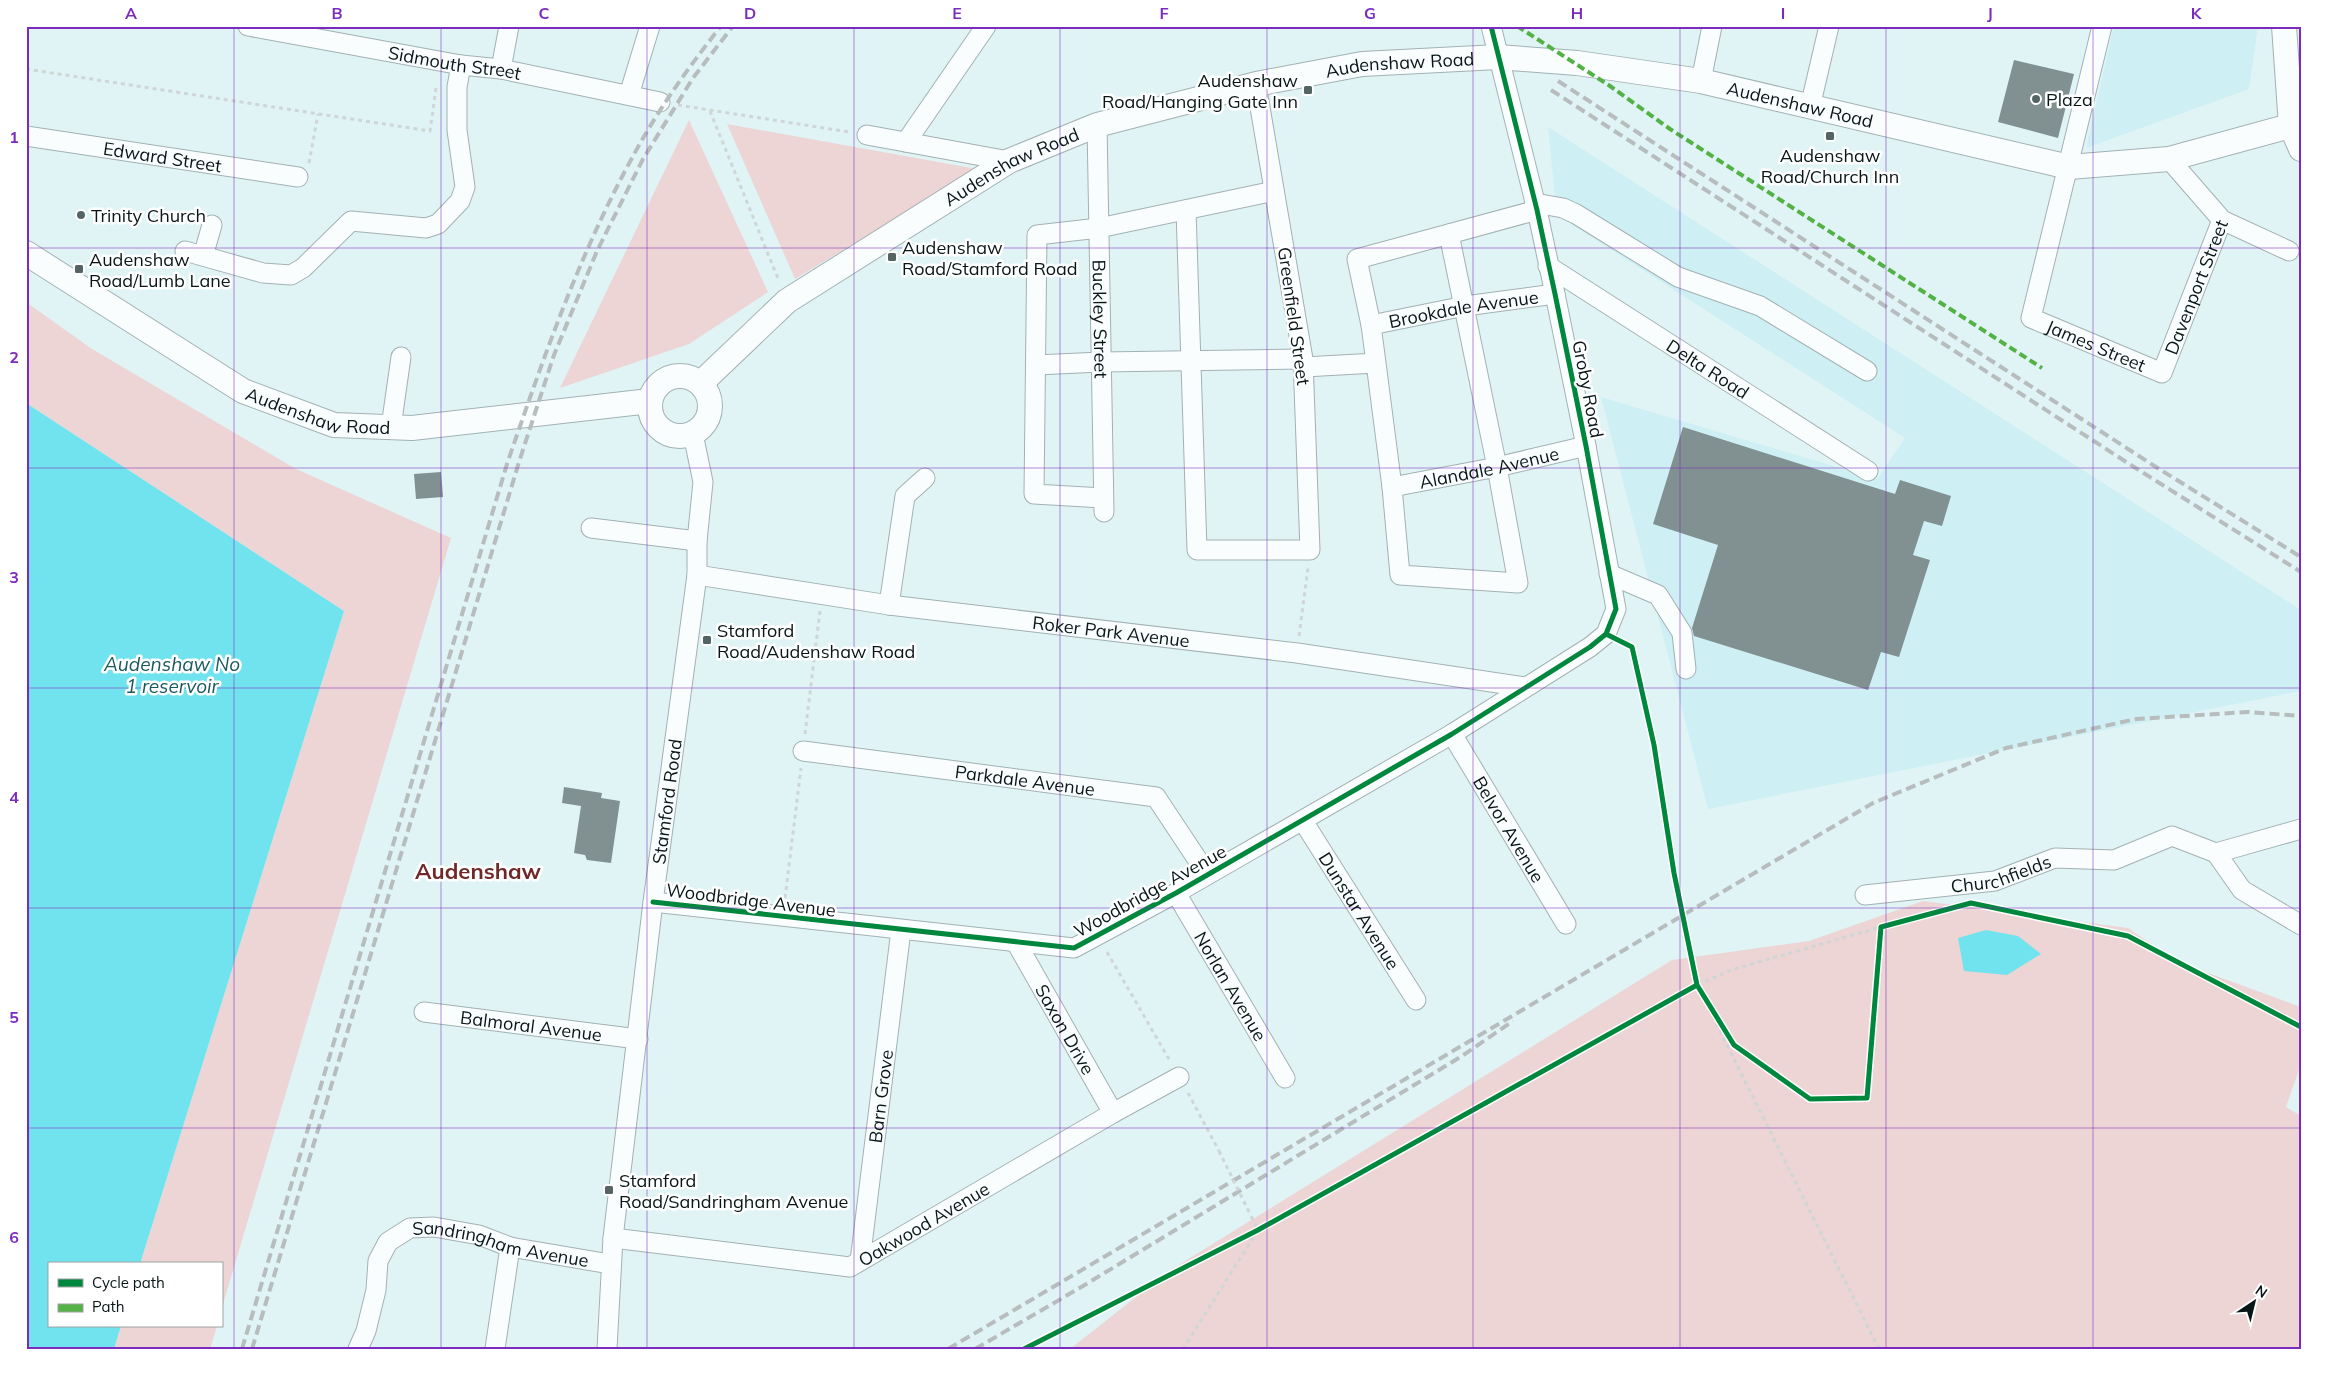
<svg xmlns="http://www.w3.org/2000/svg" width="2327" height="1375" viewBox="0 0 2327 1375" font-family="Mulish,sans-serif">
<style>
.built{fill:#ceeff3}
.green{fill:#ecd5d4}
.water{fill:#71e3ee}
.building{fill:#819091}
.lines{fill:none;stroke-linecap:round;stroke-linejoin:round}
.minor-casing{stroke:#a2b1b3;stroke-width:21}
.major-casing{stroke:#a2b1b3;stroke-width:26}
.path{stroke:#d0d5d6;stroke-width:3;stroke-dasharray:4 4;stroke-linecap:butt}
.minor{stroke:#fafdfe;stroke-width:19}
.major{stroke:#fafdfe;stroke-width:24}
.rail{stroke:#b7bcbc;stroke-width:4;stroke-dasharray:10 5;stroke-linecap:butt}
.path-bridge{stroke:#d0d5d6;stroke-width:3;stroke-dasharray:4 4;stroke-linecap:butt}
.quiet{stroke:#54b145;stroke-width:4;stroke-dasharray:8 4;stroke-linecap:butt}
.cycleway-casing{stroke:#fff;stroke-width:8}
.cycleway{stroke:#00873e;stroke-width:5}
.grid{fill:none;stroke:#7b2cbf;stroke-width:1;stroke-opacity:0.55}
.poi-dot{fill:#546465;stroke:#fff;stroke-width:2}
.labels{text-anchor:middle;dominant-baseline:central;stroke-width:5;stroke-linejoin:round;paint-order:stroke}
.street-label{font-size:18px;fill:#091617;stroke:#fff}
.poi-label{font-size:18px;fill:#091617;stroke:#fff;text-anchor:start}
.water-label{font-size:19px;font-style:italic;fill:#1a595f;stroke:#fff}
.district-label{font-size:22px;font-weight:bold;fill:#6f2928;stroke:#fff}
.neatline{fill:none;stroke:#7b2cbf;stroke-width:2}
.grid-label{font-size:16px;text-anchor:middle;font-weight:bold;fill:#7b2cbf}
</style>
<rect width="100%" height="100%" fill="#e0f4f6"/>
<path class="built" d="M2114,26H2258L2249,89L2086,148Z
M1548,127L2301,610V691L1708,809L1601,397L1877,479L1905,438L1557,215Z"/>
<path class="green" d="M689,120L768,292L689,344L560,388Z
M727,124L977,169L795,279Z
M26,302L92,349L296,469L451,538L221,1311V1264H140L344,611L26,403Z
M1923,901L2128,928L2178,962L2301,1007V1064L2286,1107L2301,1116V1349H1070L1169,1271L1672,960L1809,941Z
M121,1326H217L210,1349H114Z"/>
<path class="water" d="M26,403L344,611L140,1264H49V1326H121L114,1349H26Z
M1986,930L2018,936L2041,954L2007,975L1964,971L1958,938Z"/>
<path class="building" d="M2014,60L2074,74L2058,138L1998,122Z
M1683,427L1895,494L1900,480L1951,496L1942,526L1924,521L1913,555L1930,560L1899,657L1881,652L1868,690L1694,636L1692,628L1718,545L1653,524Z
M441,472L443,497L416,499L414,474Z
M564,787L602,793L601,798L620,801L611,863L587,860L585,855L574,853L581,806L562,803Z"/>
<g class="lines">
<defs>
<g id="minor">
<path id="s1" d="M248,26L461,65L501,69L660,102"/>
<path id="s2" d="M2102,26L2031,318L2162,373L2222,220"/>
<path d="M501,69L509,26"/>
<path d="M1701,81L1712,26"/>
<path d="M629,95L650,26"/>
<path d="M1810,107L1829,26"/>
<path id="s3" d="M1097,125L1104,512"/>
<path d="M867,135L1009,161"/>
<path id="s4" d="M26,136L298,177"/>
<path d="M906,142L986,26"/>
<path d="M2169,159L2222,220L2289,251"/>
<path d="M1535,203L1563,208L1576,214L1678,277L1760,306L1867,371"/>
<path d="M1186,210L1197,550H1310L1303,359L1256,84"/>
<path d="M1449,234L1537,210"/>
<path d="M185,251L263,273L291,275L303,268L351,221L426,228L438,224L460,201L465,187L457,130V87L461,65"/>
<path d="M203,256L212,225"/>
<path id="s5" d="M1548,266L1868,471"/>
<path id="s6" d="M1371,325L1465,306L1555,294"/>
<path d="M1036,365L1101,362L1303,359"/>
<path d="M1304,367L1376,363L1392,487L1400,575L1518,583L1497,467L1449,234L1357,259L1371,325L1376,363"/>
<path d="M391,427L401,357"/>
<path id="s7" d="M1392,487L1497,467L1586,446"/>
<path d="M1103,498L1034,494L1037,235L1099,228L1274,191"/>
<path d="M591,528L697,541"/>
<path d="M1609,574L1658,595L1682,633L1686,669"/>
<path id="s8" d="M697,575L889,605L1297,653L1525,687"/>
<path d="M889,605L905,496L925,478"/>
<path id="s9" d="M1452,734L1566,924"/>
<path id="s10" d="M803,751L1156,797L1207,874"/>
<path id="s11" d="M1303,821L1416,1000"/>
<path d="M2301,829L2216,853L2242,890L2301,925"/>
<path id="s12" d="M1176,893L1285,1078"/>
<path id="s13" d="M1865,895L1995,881L2055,858L2114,860L2172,836L2216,853"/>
<path d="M653,902L1074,948L1176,893L1452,734L1590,647L1606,634L1616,609L1586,446L1555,294L1537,210L1491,26"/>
<path id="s14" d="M1017,944L1113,1113"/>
<path id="s15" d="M424,1012L638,1039"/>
<path id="s16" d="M613,1238L850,1267L1113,1113L1179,1077"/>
<path id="s17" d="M860,1261L901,930"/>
<path id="s18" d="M358,1349L366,1331L376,1290L378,1261L388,1242L410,1228L434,1227L479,1235L510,1247L610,1264"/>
<path d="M495,1349L510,1247"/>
<path id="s19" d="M607,1349L613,1238L653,902L697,575V541L703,482L693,434"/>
</g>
<g id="major">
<path d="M2284,26L2291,126L2301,149"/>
<path id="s20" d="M26,253L243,391L334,425L412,428L650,401"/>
<circle cx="680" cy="406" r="30"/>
<path id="s21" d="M701,383L787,301L1009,161L1097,125L1256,84L1362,64L1498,57L1577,63L1701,81L2069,167L2169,159L2301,123"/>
</g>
</defs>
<use href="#minor" class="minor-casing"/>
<use href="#major" class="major-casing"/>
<path class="path" d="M26,69L430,131L436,88
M678,105L849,132
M710,111L779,281
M309,163L318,114
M1299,636L1308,568
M805,734L820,611
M785,898L801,768
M1107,952L1170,1061
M1188,1093L1219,1151
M1183,1349L1258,1230L1250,1214
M1879,1349L1697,985L1731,970L1881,927"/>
<use href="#minor" class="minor"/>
<use href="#major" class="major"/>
<path class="rail" d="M1558,81L2156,467L2301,557
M1551,90L2134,467L2301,572
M242,1349L507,464C543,359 579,255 632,158C657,111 688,68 721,26
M252,1349L519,462L554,355L597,251L643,159L693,78L733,26
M948,1349L1873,803L2006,748L2136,719L2248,712L2301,716
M975,1349L1083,1286L1462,1056L1513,1021"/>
<path class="path-bridge" d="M1219,1151L1250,1214"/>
<path class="quiet" d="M1517,26L1610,86L1670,129L2042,368"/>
<defs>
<path id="cycleway" d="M1606,634L1632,647L1654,745L1674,873L1697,985
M653,902L1074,948L1176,893L1452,734L1590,647L1606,634L1616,609L1586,446L1555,294L1537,210L1491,26
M1024,1349L1258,1230L1697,985L1734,1045L1810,1099L1867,1098L1881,927L1971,903L2128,936L2301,1027"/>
</defs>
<use href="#cycleway" class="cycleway-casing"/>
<use href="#cycleway" class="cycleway"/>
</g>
<path class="grid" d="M234,26V1349M441,26V1349M647,26V1349M854,26V1349M1060,26V1349M1267,26V1349M1473,26V1349M1680,26V1349M1886,26V1349M2093,26V1349M26,248H2301M26,468H2301M26,688H2301M26,908H2301M26,1128H2301"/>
<g class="poi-dot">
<rect x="1303" y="85" width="10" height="10" rx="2.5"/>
<circle cx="2036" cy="99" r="5"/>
<rect x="1825" y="131" width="10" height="10" rx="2.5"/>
<circle cx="81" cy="215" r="5"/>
<rect x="887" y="252" width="10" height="10" rx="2.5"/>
<rect x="74" y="264" width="10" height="10" rx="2.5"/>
<rect x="702" y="635" width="10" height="10" rx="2.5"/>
<rect x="604" y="1185" width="10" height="10" rx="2.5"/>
</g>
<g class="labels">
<g class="street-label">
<text stroke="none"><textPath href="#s1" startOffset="210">Sidmouth Street</textPath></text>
<text stroke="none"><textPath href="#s21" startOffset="786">Audenshaw Road</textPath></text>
<text stroke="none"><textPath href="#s21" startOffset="1191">Audenshaw Road</textPath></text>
<text stroke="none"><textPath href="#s4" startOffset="138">Edward Street</textPath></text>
<text stroke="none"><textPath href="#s21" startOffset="381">Audenshaw Road</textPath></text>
<text stroke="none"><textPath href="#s2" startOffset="535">Davenport Street</textPath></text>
<text stroke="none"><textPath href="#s6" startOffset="94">Brookdale Avenue</textPath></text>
<text transform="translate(1294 316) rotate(82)">Greenfield Street</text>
<text stroke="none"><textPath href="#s3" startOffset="194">Buckley Street</textPath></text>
<text stroke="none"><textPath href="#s2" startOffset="371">James Street</textPath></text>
<text stroke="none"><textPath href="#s5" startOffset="190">Delta Road</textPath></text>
<text transform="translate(1588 389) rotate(79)">Groby Road</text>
<text stroke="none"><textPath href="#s20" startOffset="336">Audenshaw Road</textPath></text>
<text stroke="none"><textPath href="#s7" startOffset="99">Alandale Avenue</textPath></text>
<text stroke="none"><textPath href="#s8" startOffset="418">Roker Park Avenue</textPath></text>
<text stroke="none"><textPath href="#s10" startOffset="224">Parkdale Avenue</textPath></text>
<text stroke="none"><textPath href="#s19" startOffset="551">Stamford Road</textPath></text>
<text stroke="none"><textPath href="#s9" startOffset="111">Belvor Avenue</textPath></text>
<text stroke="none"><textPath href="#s13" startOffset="138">Churchfields</textPath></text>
<text transform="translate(1150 891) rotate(-29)">Woodbridge Avenue</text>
<text transform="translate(751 900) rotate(7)">Woodbridge Avenue</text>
<text stroke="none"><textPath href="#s11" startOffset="106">Dunstar Avenue</textPath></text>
<text stroke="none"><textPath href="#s12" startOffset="108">Norlan Avenue</textPath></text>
<text stroke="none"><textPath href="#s15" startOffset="108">Balmoral Avenue</textPath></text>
<text stroke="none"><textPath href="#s14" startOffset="98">Saxon Drive</textPath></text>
<text stroke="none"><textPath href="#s17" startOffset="166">Barn Grove</textPath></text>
<text stroke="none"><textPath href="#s16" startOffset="324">Oakwood Avenue</textPath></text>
<text stroke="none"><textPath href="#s18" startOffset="231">Sandringham Avenue</textPath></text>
</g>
<g class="poi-label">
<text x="1298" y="80" text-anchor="end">Audenshaw<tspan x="1298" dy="21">Road/Hanging Gate Inn</tspan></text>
<text x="2046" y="99">Plaza</text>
<text x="1830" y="155" text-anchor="middle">Audenshaw<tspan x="1830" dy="21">Road/Church Inn</tspan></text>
<text x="91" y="215">Trinity Church</text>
<text x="902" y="247">Audenshaw<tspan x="902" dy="21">Road/Stamford Road</tspan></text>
<text x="89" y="259">Audenshaw<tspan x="89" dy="21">Road/Lumb Lane</tspan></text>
<text x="717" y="630">Stamford<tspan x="717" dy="21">Road/Audenshaw Road</tspan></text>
<text x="619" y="1180">Stamford<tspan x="619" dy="21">Road/Sandringham Avenue</tspan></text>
</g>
<g class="water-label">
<text x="172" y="664">Audenshaw No<tspan x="172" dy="22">1 reservoir</tspan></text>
</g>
<g class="district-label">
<text x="478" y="871">Audenshaw</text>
</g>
</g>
<rect width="2327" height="1375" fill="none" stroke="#ffffff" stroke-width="55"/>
<rect x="48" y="1262" width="175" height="65" fill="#ffffff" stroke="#9da2a2"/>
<rect x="58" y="1279" width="25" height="8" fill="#00873e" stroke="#9da2a2"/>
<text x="92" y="1288" font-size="15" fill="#091617">Cycle path</text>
<rect x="58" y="1304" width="25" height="8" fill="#54b145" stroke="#9da2a2"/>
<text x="92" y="1312" font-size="15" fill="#091617">Path</text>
<g transform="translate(2254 1302) rotate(35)" stroke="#ffffff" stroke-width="4" paint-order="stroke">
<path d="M0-4L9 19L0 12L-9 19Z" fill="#091617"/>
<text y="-8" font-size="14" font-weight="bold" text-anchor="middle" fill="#091617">N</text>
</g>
<rect x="28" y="28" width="2272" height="1320" class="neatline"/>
<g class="grid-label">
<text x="131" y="19">A</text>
<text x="337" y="19">B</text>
<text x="544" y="19">C</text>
<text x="750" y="19">D</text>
<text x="957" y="19">E</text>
<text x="1164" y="19">F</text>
<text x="1370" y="19">G</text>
<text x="1577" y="19">H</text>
<text x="1783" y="19">I</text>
<text x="1990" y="19">J</text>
<text x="2196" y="19">K</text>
<text x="14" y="143">1</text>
<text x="14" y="363">2</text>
<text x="14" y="583">3</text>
<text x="14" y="803">4</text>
<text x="14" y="1023">5</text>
<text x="14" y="1243">6</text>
</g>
</svg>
